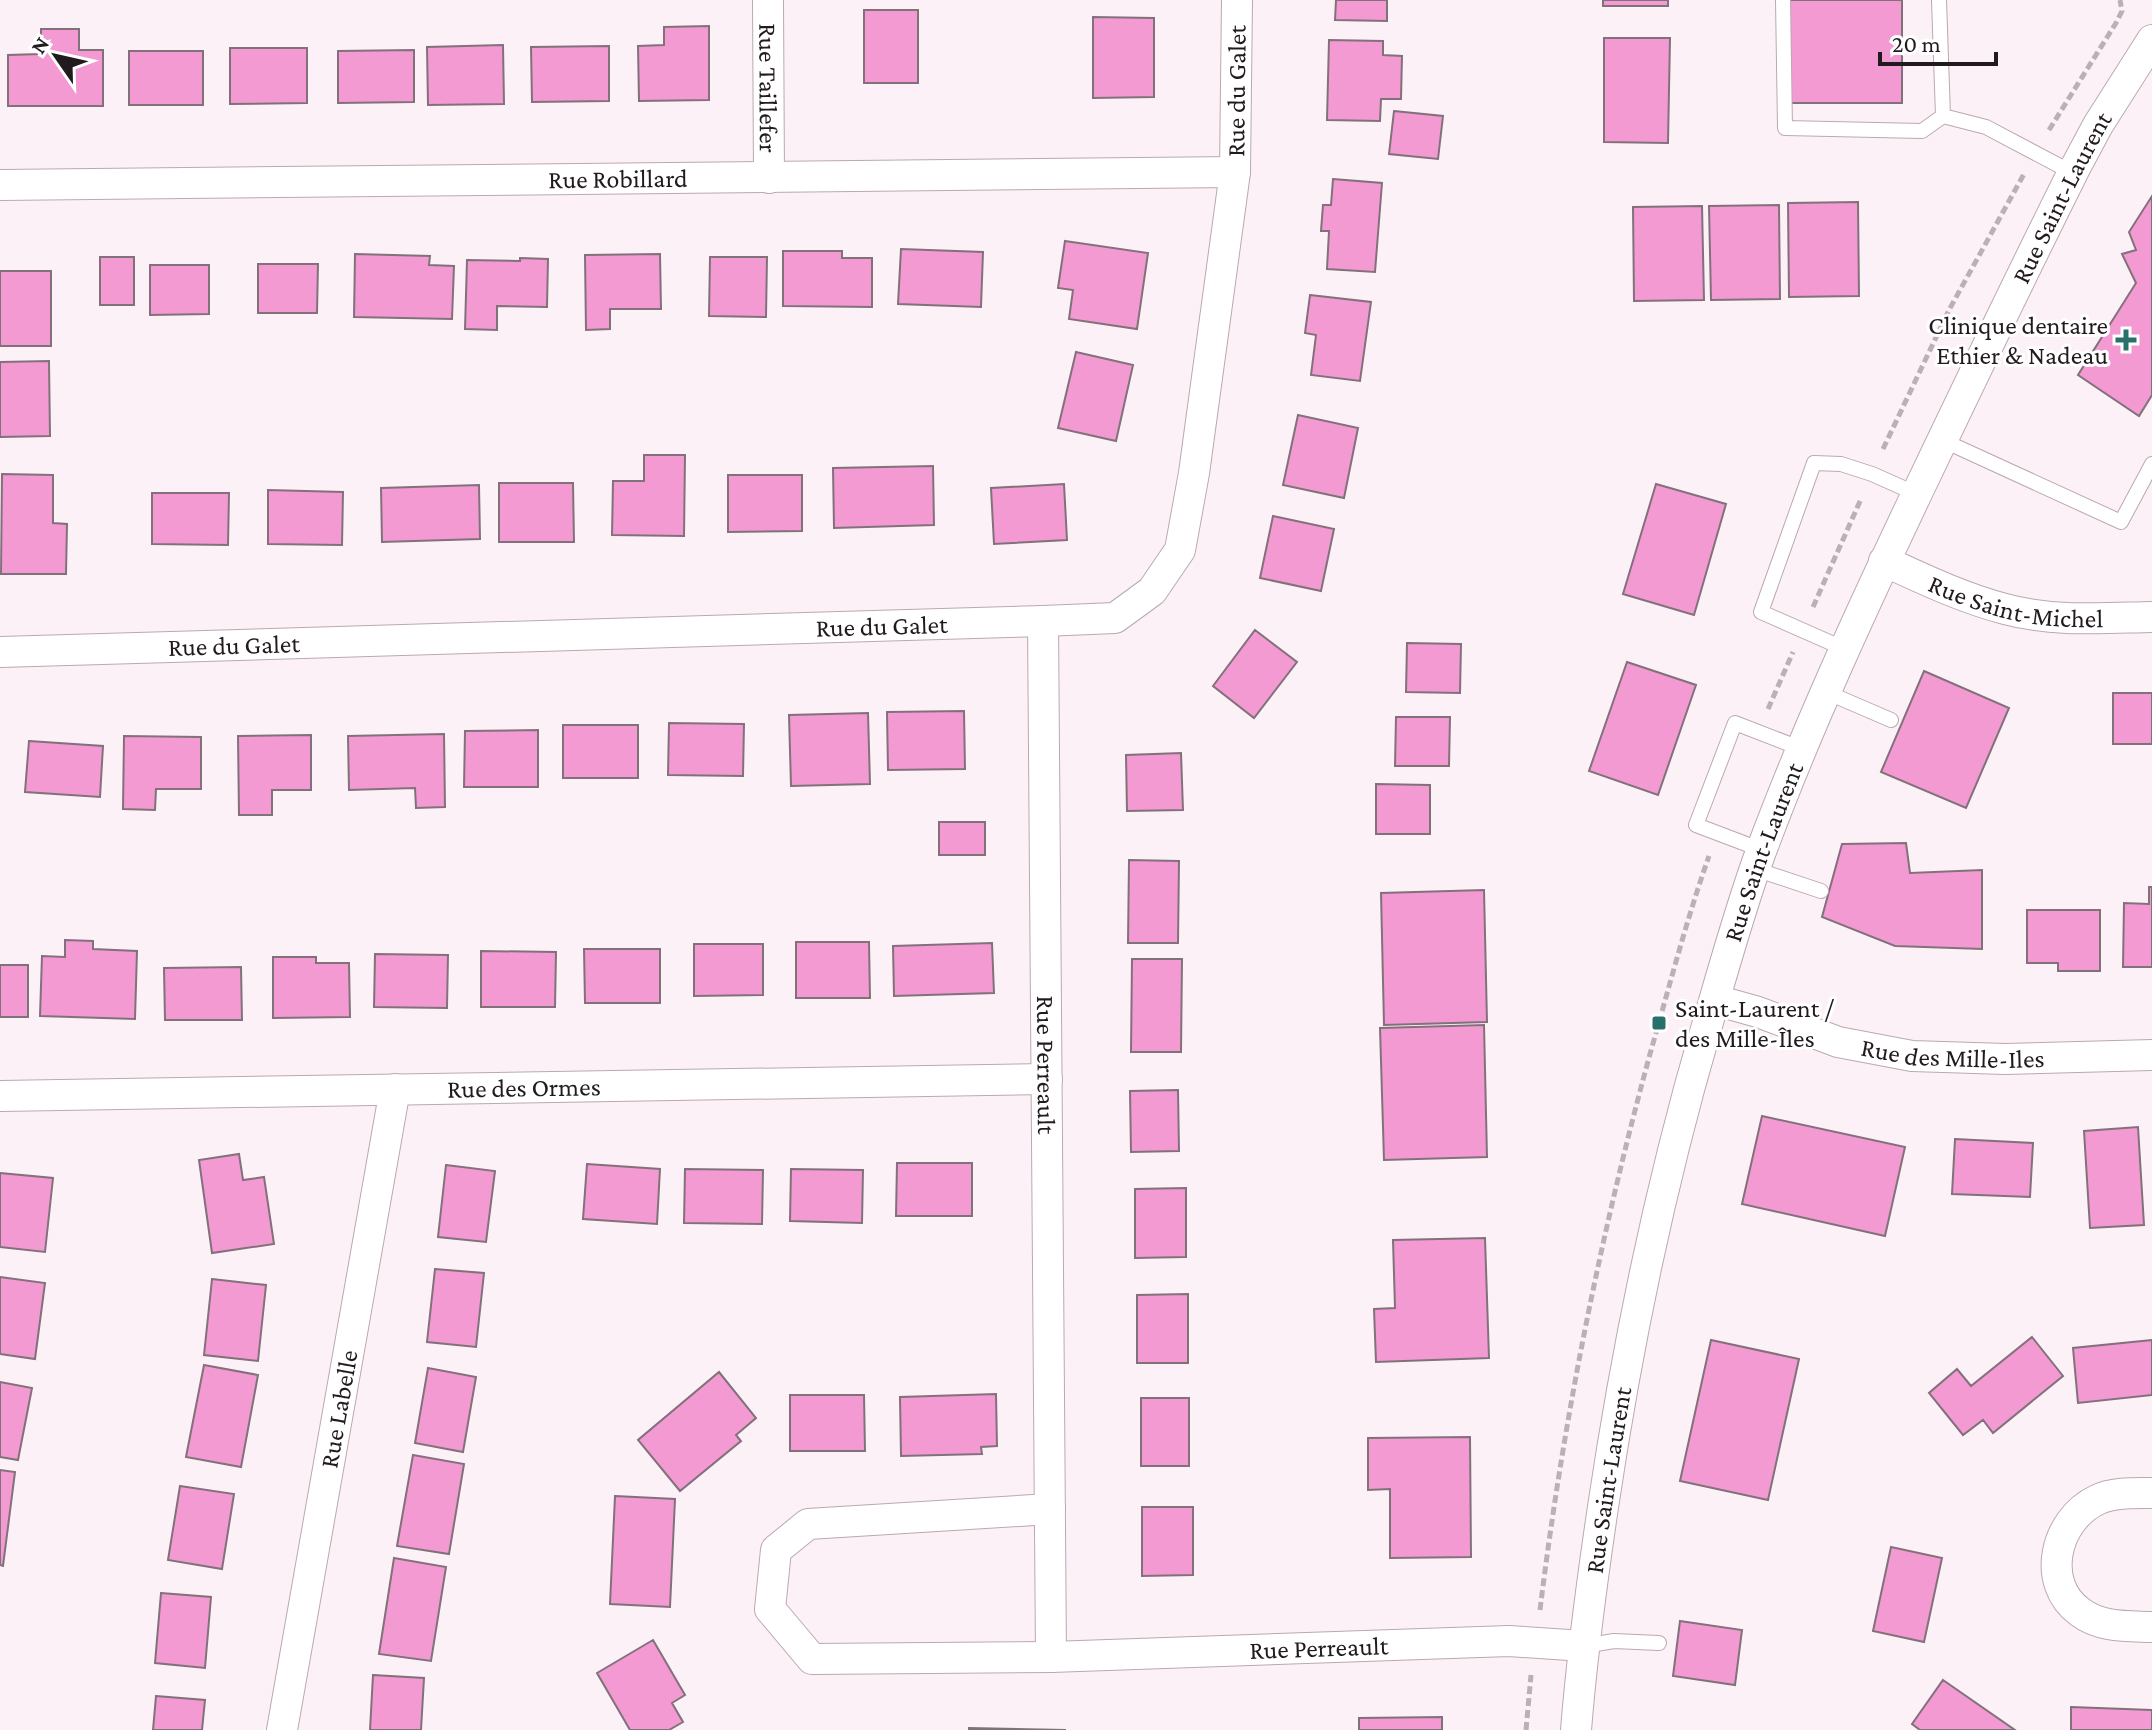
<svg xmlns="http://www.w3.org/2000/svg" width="2152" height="1730" viewBox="0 0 2152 1730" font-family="'Crimson Pro',serif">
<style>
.building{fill:#f39ad3;stroke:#82717b;stroke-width:2}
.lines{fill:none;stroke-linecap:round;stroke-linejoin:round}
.lane-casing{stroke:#baa8b2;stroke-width:16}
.street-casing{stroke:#baa8b2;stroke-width:32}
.path{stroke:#bbb0b6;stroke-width:5;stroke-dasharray:8 4;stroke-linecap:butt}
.lane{stroke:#fff;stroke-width:14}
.street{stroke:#fff;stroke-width:30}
.poi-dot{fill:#28716b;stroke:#fff;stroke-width:3}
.labels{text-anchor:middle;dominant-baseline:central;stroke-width:6;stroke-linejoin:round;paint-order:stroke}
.street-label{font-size:26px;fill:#211a1e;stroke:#fff}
.poi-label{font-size:26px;fill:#211a1e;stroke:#fff;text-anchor:end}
</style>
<rect width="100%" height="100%" fill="#fdf1f8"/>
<path class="building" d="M1336,0H1387V21L1335,20Z
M1603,0H1668V6H1603Z
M1787,0H1902V103H1788Z
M864,10H918V83H864Z
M1093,17L1154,18V97L1093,98Z
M709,26V100L639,101L638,46L664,45V27Z
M41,29H79V50H103V106H8V55L41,54Z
M1604,38H1670L1668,143L1604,142Z
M1329,40L1383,41V55L1402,56L1401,99H1381L1380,121L1327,120Z
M503,45L504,104L428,105L427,47Z
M609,46V101L532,102L531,47Z
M230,48H307V103L230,104Z
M414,50V102L338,103V51Z
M129,51H203V105H129Z
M1394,111L1443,116L1438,159L1389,154Z
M1333,179L1382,183L1375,272L1327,269L1329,231H1321L1323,205H1331Z
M2152,196V395L2139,416L2078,375L2136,283L2122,254L2136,250L2129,232Z
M1858,202L1859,296L1789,297L1788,203Z
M1779,205L1780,299L1711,300L1709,206Z
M1702,206L1704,300L1634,301L1633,207Z
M1065,241L1148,253L1137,329L1069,319L1073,290L1058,288Z
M901,249L983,252L981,307L898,304Z
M783,251H842V258H872V307L783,306Z
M355,254L430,256L429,265L454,266L452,319L354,317Z
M660,254L661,309H610V329L586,330L585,255Z
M100,257H134V305H100Z
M710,257H767L766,317L709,316Z
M520,258L548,259L547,307L497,306V330L465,329L467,260L520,261Z
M258,264H318L317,313H258Z
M150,265H209V314L150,315Z
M0,271H51V346H0Z
M1310,295L1371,302L1360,381L1311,375L1316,335L1305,333Z
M1076,352L1133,365L1116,441L1058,428Z
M49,361L50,436L0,437V362Z
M1298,415L1358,428L1344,498L1283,485Z
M644,455H685L684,536L612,535L613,481H644Z
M933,466L934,525L834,528L833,468Z
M2,474L53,475V523L67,524L66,574H1Z
M728,475H802V531L728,532Z
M499,483H573L574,542H499Z
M1064,484L1067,540L994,544L991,488Z
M1656,484L1726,504L1694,615L1623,594Z
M479,485L480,539L382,542L381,488Z
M268,490L343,492L342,545L268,544Z
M152,493H229L228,545L152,544Z
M1273,516L1334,529L1321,591L1260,578Z
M1255,630L1297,662L1254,718L1213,686Z
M1407,643L1461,644L1460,693L1406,692Z
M1627,662L1696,685L1658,795L1589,771Z
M1924,671L2009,708L1966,808L1881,772Z
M2113,693H2152V744H2113Z
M964,711L965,769L888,770L887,712Z
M868,713L870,784L791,786L789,715Z
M1396,717H1450L1449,766H1395Z
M669,723L744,724L743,776L668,775Z
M563,725H638V778H563Z
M538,730V787H464L465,731Z
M444,734L445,807L416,808L415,788L349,790L348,736Z
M311,735V790H272V815H239L238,736Z
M124,736L201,737V789H156L155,810L123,809Z
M29,741L103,746L100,797L25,792Z
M1181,753L1183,810L1127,811L1126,755Z
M1376,784L1430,785V834H1376Z
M939,822H985V855H939Z
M1906,843L1910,873L1982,870V949L1895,946L1822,917L1842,844Z
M1129,860L1179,861L1178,943H1128Z
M2149,887H2152V967H2123L2124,903L2149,904Z
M1484,890L1487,1022L1384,1025L1381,893Z
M2027,910H2100V971H2058V963H2027Z
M65,940L93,941V949L137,951L135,1019L40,1016L42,956L65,957Z
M796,942H869L870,998H796Z
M992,943L994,993L894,996L893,946Z
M694,944H763V995L694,996Z
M584,949H660V1003H585Z
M481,951L556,952L555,1007H481Z
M375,954L448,955L447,1008L374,1007Z
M273,957H316V963H349L350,1017L273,1018Z
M1132,959H1182L1181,1052H1131Z
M0,965H28V1017H0Z
M241,967L242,1020H165L164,968Z
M1484,1025L1487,1157L1384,1160L1380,1028Z
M1178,1090L1179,1151L1131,1152L1130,1091Z
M1762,1116L1905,1147L1885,1236L1742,1204Z
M2138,1127L2144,1225L2090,1228L2084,1131Z
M1955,1139L2033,1143L2030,1197L1952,1194Z
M239,1154L243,1180L264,1177L274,1244L212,1253L199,1160Z
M897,1163H972V1216H896Z
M587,1164L660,1169L657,1224L583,1219Z
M446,1165L495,1171L486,1242L438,1237Z
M685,1169L763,1170L762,1224L684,1223Z
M791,1169L863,1170L862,1223L790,1221Z
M0,1173L53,1178L45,1252L0,1247Z
M1186,1188V1257L1135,1258V1189Z
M1485,1238L1489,1358L1376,1362L1374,1309L1395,1308L1393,1240Z
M435,1269L484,1273L476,1347L427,1342Z
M0,1277L45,1283L35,1359L0,1354Z
M212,1279L266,1285L258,1361L204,1355Z
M1188,1294V1363H1137V1295Z
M2032,1337L2063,1376L1993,1433L1983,1420L1963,1435L1929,1393L1957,1369L1971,1386Z
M1711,1340L1799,1359L1768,1500L1680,1481Z
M2152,1340V1395L2078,1403L2073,1348Z
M204,1365L258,1375L241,1467L186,1457Z
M428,1368L476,1377L463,1452L415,1443Z
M719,1372L756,1418L736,1435L741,1441L680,1491L638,1440Z
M0,1382L32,1388L18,1460L0,1457Z
M996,1394L997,1446L981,1447L982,1454L901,1456L900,1397Z
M790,1395H864L865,1451H790Z
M1141,1398H1189V1466H1141Z
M1470,1437L1471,1557L1390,1558V1489L1368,1490V1438Z
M413,1455L464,1464L449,1554L397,1546Z
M0,1470L15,1472L3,1566L0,1565Z
M180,1486L234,1494L222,1569L168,1560Z
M615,1496L675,1499L670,1607L610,1604Z
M1142,1507H1193V1575L1142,1576Z
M1891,1547L1942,1558L1924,1642L1873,1631Z
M394,1558L446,1567L431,1661L379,1654Z
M161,1593L211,1597L205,1668L155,1663Z
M1680,1621L1742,1630L1735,1685L1673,1676Z
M653,1640L685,1695L672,1703L683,1722L669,1730H630L597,1673Z
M373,1675L424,1678L421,1730H370Z
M1943,1680L2015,1730H1920L1912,1724Z
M156,1696L205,1700L202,1730H153Z
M2071,1707L2152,1710V1730H2071Z
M1442,1717V1730H1359V1718Z
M969,1728L1066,1730H969Z"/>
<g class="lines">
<defs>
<path id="lane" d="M1783,0L1785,128L1922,131L1943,116
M1939,0L1943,116L1986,127L2073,173
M1942,440L2121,522L2152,464
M1845,649L1761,612L1814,463L1841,464L1872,474L1917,494
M1826,692L1891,720
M1762,850L1696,825L1735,723L1802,749
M1755,869L1821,891
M1584,1646L1614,1641L1659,1643"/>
<g id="street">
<path id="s1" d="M768,0L769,178"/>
<path id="s2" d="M0,185L1235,172"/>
<path id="s3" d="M1884,561C1923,579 1963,598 2005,609C2053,622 2103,618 2152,617"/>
<path id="s4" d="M1043,621L1051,1657L1509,1641L1584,1646"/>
<path id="s5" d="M0,652L1043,621L1115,618L1152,591L1180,550L1194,473L1235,172L1237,0"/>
<path id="s6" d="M1715,1000L1758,1012L1838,1042L1912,1056L2005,1059L2152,1055"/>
<path id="s7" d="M0,1096L1047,1079"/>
<path d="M2152,1493C2135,1493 2113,1492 2097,1500C2055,1520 2040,1583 2080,1612C2101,1628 2128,1626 2152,1627"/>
<path d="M1050,1509L808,1524L776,1550L770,1609L812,1659L1051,1657"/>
<path id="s8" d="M282,1730L395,1089"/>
<path id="s9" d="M1576,1730C1582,1655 1592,1581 1603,1507C1627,1346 1660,1186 1706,1029C1723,970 1739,912 1760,854C1806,730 1862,609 1919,489C1970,382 2022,274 2075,168L2098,125L2152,40"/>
</g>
</defs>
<use href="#lane" class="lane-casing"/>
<use href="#street" class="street-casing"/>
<path class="path" d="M2049,130L2116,23L2122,11L2120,0
M1883,449L1949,310L2024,174
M1813,607L1861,499
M1768,709L1793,652
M1540,1610C1563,1422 1600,1237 1650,1054C1669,988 1686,921 1709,856
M1526,1730L1531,1675"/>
<use href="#lane" class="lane"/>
<use href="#street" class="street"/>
</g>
<g class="poi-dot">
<path d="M2122 328h8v8h8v8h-8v8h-8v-8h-8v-8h8z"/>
<rect x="1651" y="1015" width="16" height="16" rx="4"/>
</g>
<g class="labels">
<g class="street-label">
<text stroke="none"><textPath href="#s1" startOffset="88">Rue Taillefer</textPath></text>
<text stroke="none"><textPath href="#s5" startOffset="1674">Rue du Galet</textPath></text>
<text stroke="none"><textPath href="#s2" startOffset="618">Rue Robillard</textPath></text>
<text stroke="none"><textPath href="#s9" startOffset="1620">Rue Saint-Laurent</textPath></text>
<text stroke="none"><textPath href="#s3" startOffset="140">Rue Saint-Michel</textPath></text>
<text stroke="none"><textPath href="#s5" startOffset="882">Rue du Galet</textPath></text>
<text stroke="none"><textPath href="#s5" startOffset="234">Rue du Galet</textPath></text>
<text stroke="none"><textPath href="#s9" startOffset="900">Rue Saint-Laurent</textPath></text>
<text stroke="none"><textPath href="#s6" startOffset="246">Rue des Mille-Iles</textPath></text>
<text stroke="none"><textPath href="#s4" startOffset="444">Rue Perreault</textPath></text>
<text stroke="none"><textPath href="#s7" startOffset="524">Rue des Ormes</textPath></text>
<text stroke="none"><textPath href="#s8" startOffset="326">Rue Labelle</textPath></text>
<text stroke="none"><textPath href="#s9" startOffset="252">Rue Saint-Laurent</textPath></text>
<text stroke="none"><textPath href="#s4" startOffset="1304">Rue Perreault</textPath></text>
</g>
<g class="poi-label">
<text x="2108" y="325">Clinique dentaire<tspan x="2108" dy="30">Ethier &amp; Nadeau</tspan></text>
<text x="1675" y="1008" text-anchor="start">Saint-Laurent /<tspan x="1675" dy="30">des Mille-Îles</tspan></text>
</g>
</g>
<g transform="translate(56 56) rotate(304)" stroke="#ffffff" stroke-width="6" paint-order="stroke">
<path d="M0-6L14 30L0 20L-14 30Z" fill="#211a1e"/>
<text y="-12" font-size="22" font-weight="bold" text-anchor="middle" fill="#211a1e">N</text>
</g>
<path d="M1880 52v12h116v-12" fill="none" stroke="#211a1e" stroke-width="4"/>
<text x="1892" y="52" font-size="24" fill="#211a1e" stroke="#ffffff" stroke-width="6" paint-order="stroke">20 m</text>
</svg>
